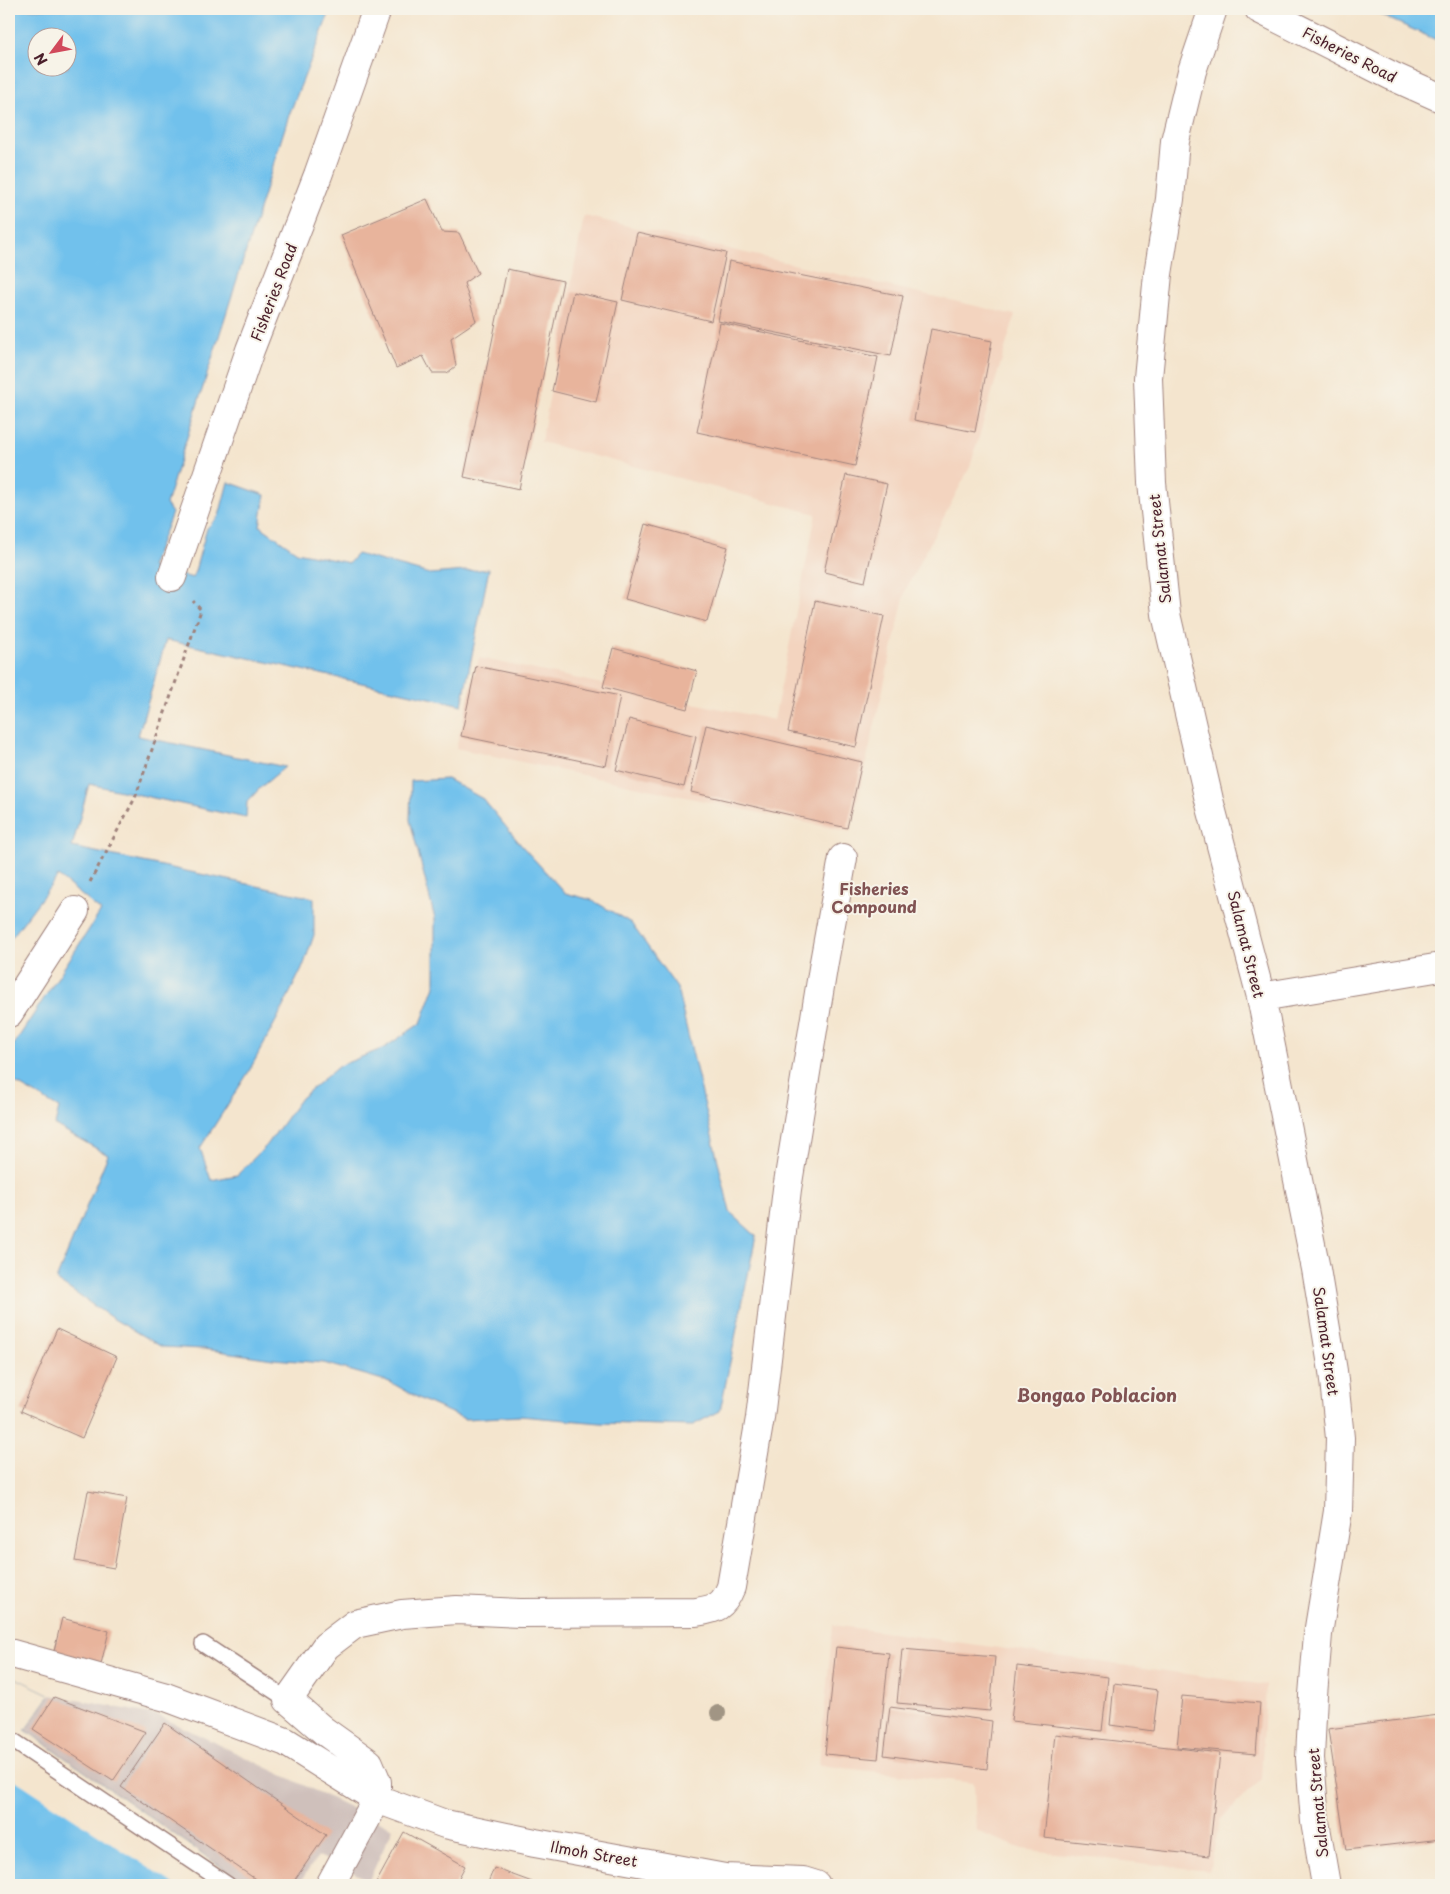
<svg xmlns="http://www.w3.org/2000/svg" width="1450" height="1894" viewBox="0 0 1450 1894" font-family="'Playpen Sans',sans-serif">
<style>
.built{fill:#f3d4bf}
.industrial{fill:#cfc0bb}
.water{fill:#71c1ec;stroke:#5e708c;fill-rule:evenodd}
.pier{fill:#f4e5ce}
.building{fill:#e8b49c}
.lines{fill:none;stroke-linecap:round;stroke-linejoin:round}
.service-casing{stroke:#9f827c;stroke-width:18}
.minor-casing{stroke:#9f827c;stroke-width:30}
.tertiary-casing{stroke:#9f827c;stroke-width:30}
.path{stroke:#9f827c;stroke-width:3;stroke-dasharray:4 4;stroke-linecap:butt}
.service{stroke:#fff;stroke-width:15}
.minor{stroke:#fff;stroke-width:28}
.tertiary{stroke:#fff;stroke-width:28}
.tree{fill:#a19584}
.labels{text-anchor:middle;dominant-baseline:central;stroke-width:4;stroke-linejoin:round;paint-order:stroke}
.street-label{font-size:15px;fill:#4a1f2b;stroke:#f7f3e8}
.neighbourhood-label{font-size:16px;font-weight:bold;fill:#815353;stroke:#f7f3e8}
.quarter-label{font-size:18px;font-weight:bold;fill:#815353;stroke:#f7f3e8}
</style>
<rect width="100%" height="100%" fill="#f7f3e8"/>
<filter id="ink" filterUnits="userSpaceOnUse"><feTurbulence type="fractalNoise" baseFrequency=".02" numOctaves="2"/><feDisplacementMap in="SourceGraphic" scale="10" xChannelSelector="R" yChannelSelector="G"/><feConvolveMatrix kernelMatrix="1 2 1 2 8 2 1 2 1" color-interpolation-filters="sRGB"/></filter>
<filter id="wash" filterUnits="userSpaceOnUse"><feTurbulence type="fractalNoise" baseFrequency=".0096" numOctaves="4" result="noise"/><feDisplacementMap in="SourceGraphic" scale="20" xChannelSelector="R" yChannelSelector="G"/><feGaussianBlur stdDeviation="1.12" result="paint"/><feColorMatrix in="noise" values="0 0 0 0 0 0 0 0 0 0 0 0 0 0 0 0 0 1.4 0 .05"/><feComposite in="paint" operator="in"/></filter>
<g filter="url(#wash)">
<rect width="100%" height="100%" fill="#f4e5ce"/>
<path class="built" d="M584,216L1015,315L970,467L906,589L850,832L456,748L479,658L774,720L816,514L541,442Z
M833,1625L1266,1685L1261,1779L1220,1820L1209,1871L1022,1849L976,1831L974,1783L819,1765Z"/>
<path class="industrial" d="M9,1675L50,1695L157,1715L393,1828L369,1880L365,1885H175L9,1776Z"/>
<path class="water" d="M9,9H331L289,115L166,504L172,513L151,567L193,578L207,528L219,516L228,482L265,495L260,526L297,552L349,563L357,554L430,574L489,569L462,705L166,640L138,736L285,767L261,787L247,802L246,818L89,784L72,847L314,898V935L304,964L278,1017L248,1073L200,1148L211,1180L237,1175L267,1145L301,1098L339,1066L384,1048L421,1023L435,986V919L410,820L411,781L447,779L483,799L521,845L565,893L592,900L631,923L677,988L730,1212L756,1236L720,1411L691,1426L601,1423L520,1416L465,1419L424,1401L390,1382L324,1363L273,1359L204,1349L162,1347L112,1318L56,1280L108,1155L55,1125L59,1108L9,1079V1052L101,911L58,876L9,941ZM38,38H68V68H38Z
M1367,9H1441V42Z
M9,1675L50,1695L25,1730L247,1885H9Z"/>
<path class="pier" d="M9,1675L50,1695L25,1730L247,1885H175L9,1776Z
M318,1856L369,1880L365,1885H298Z"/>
<g id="blocks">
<path class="building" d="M427,199L442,232L459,233L478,273L464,283L476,321L451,338L456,366L447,373H432L423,356L396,368L341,235Z
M637,233L726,253L711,321L622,300Z
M729,261L903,296L891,356L718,321Z
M507,269L563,281L519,489L464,477Z
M573,292L618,302L596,402L552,391Z
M720,323L878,357L855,466L697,432Z
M931,329L992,341L975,432L914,420Z
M846,475L887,484L865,582L824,572Z
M645,524L728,547L707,622L625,599Z
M815,601L884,616L856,747L788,732Z
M613,648L697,671L687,709L603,687Z
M476,666L620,696L606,766L461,736Z
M629,719L696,736L684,787L616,770Z
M706,725L862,762L847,828L691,792Z
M57,1329L117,1357L82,1438L21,1411Z
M88,1491L127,1498L114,1568L75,1561Z
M62,1618L109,1631L100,1668L53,1655Z
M836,1647L889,1653L878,1759L825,1754Z
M902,1649L995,1657L990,1711L897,1703Z
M1017,1666L1108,1677L1102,1731L1011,1721Z
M1114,1684L1158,1690L1153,1731L1110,1725Z
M1182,1696L1260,1703L1256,1754L1177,1747Z
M54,1697L146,1732L113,1781L33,1729Z
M890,1707L992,1721L987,1769L884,1755Z
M1439,1715L1441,1735V1839L1346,1850L1328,1729Z
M165,1723L326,1835L291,1885H264L121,1787Z
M1055,1734L1220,1753L1209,1856L1044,1838Z
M404,1832L465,1866L455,1885H375Z
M494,1868L532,1882L531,1885H487Z"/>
</g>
</g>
<g filter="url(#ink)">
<use href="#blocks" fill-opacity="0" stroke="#9f827c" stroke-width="1"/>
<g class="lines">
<defs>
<path id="service" d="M203,1644L288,1700
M9,1738L228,1885"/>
<path id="minor" d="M1213,9L1192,71L1175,141L1170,199L1158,274L1148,378L1152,483L1166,614L1209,800L1261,997L1316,1269L1333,1371L1340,1438L1338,1511L1318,1634L1313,1695L1310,1758L1315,1822L1326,1885
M1259,9L1392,76L1441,98
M172,577L250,350L318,175L377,9
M1261,997L1441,967
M9,1013L75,911
M9,1653L166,1697L286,1742L377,1799
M377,1799V1782L369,1763L324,1731L288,1700L326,1646L355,1624L402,1614L457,1610L520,1613L696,1612C716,1609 723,1607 731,1587L760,1418L787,1189L824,962L843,858"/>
<path id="tertiary" d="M330,1885L377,1799L445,1824L535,1843L725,1878L803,1881L816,1885"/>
</defs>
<use href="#service" class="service-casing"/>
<use href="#minor" class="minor-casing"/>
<use href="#tertiary" class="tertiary-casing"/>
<path class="path" d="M90,882L135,798L201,610L193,601"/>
<use href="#service" class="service"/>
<use href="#minor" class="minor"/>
<use href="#tertiary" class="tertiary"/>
</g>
<circle class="tree" cx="718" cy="1713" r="8"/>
</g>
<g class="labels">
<g class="street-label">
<text transform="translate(1350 54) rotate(27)">Fisheries Road</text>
<text transform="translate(273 292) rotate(-69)">Fisheries Road</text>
<text transform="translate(1159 549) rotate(-96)">Salamat Street</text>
<text transform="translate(1247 944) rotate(76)">Salamat Street</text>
<text transform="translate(1327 1341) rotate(82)">Salamat Street</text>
<text transform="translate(1317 1803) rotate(-95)">Salamat Street</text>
<text transform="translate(594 1853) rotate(10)">Ilmoh Street</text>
</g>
<g class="neighbourhood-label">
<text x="874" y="888">Fisheries<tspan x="874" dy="18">Compound</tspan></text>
</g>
<g class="quarter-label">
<text x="1097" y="1394">Bongao Poblacion</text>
</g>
</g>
<rect width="1450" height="1894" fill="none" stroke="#f7f3e8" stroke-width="30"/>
<g transform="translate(52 52) rotate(238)"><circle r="24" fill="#f7f3e8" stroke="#b29e9c"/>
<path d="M0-4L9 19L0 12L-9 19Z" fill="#d1495b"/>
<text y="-8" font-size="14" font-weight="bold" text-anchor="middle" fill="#4a1f2b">N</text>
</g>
</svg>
